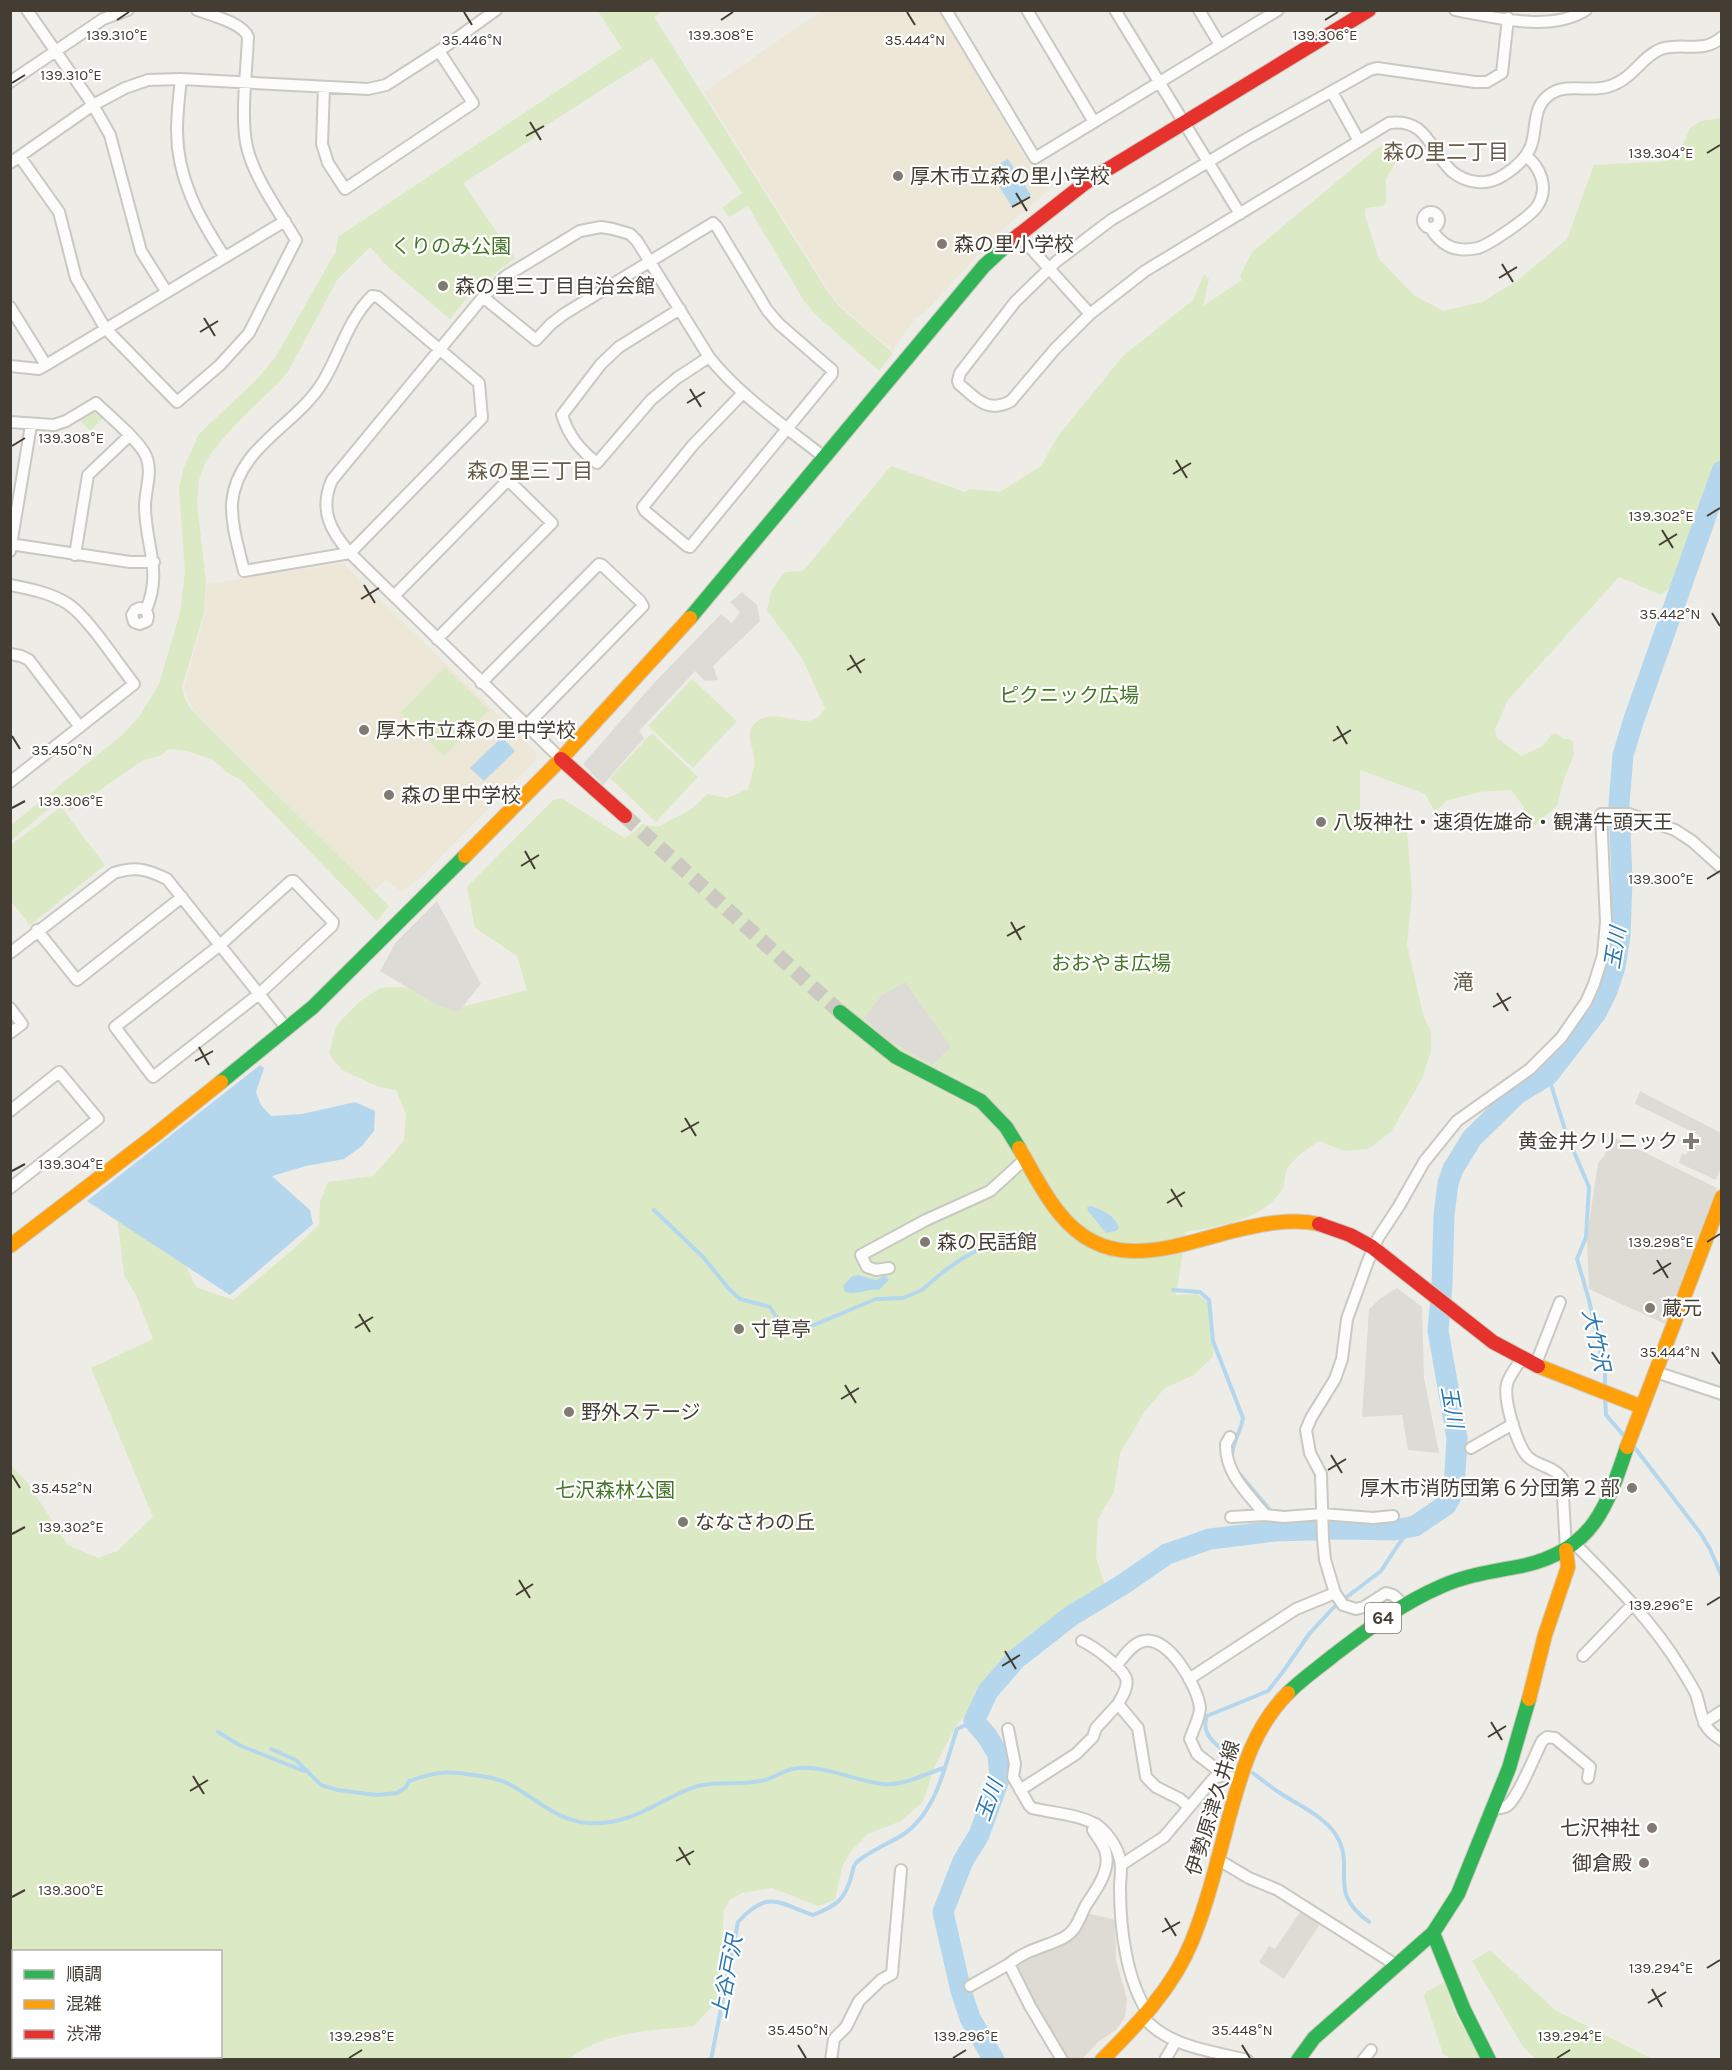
<svg xmlns="http://www.w3.org/2000/svg" width="1732" height="2070" viewBox="0 0 1732 2070" font-family="Karla,'Noto Sans JP',sans-serif">
<style>
.industrial{fill:#dedbd4}
.education{fill:#ede7d8}
.green{fill:#dbeac5;fill-rule:evenodd}
.parking{fill:#dddbd6}
.water{fill:#b5d7ee}
.lines{fill:none;stroke-linecap:round;stroke-linejoin:round}
.stream{stroke:#b5d7ee;stroke-width:4}
.river{stroke:#b5d7ee;stroke-width:21}
.secondary-tunnel{stroke:#ccc9c2;stroke-width:15;stroke-dasharray:15 8;stroke-linecap:butt}
.street-casing{stroke:#cac8c2;stroke-width:14}
.fast-casing{stroke:#cec9bd;stroke-width:16}
.slow-casing{stroke:#cec9bd;stroke-width:16}
.jam-casing{stroke:#cec9bd;stroke-width:16}
.street{stroke:#fcfcfb;stroke-width:10}
.fast{stroke:#30b455;stroke-width:14}
.slow{stroke:#ff9f0a;stroke-width:14}
.jam{stroke:#e5322d;stroke-width:14}
.ticks{fill:none;stroke:#443d33;stroke-width:2}
.poi-dot{fill:#807a72;stroke:#fff;stroke-width:2}
.labels{text-anchor:middle;dominant-baseline:central;stroke-width:4.5;stroke-linejoin:round;paint-order:stroke}
.shield{fill:#fff;stroke:#7c7770;stroke-width:1.5}
.shield-label{font-size:18px;font-weight:bold;fill:#443d33}
.poi-label{font-size:20px;fill:#443d33;stroke:#fff;text-anchor:start}
.park-label{font-size:20px;fill:#437626;stroke:#fff}
.street-label{font-size:20px;fill:#443d33;stroke:#fff}
.neighbourhood-label{font-size:21px;fill:#675b4a;stroke:#fff}
.water-label{font-size:21px;font-style:italic;fill:#2b77b0;stroke:#fff}
.ticks-label{font-size:15px;text-anchor:middle;fill:#443d33;stroke:#fff;stroke-width:4.5;stroke-linejoin:round;paint-order:stroke}
</style>
<rect width="100%" height="100%" fill="#eeece6"/>
<path class="industrial" d="M1613,1137L1717,1188L1665,1324L1589,1289L1587,1237L1598,1163L1604,1156Z
M1302,1909L1322,1921L1284,1979L1259,1962L1269,1946L1275,1949Z
M1087,1913L1115,1920L1116,1960L1127,1999L1125,2017L1116,2030L1099,2041L1082,2059H1066L1015,1968L1016,1963L1049,1948Z"/>
<path class="education" d="M821,11H939L1028,163L1049,190L997,234L925,312L915,319L894,348V352L841,306L829,291L704,92Z
M343,563L536,752V760L422,876L402,892L386,880L373,891L192,708L184,687L205,614L207,584Z"/>
<path class="green" d="M598,11H663L654,17L828,292L840,307L893,353L879,371L816,315L804,301L748,206L729,217L722,208L742,193L652,58L542,128L533,139L463,183L515,258C491,276 467,295 450,319L388,267L370,247L337,280L289,370L280,381L237,423L215,448L205,463L199,480L197,503L206,583L204,613L182,687L185,699L191,709L389,906L377,921L241,780L228,773L213,760L188,751L169,749L160,756L143,760L70,811L60,799L11,841V825L120,737L139,717L159,684L180,613L185,572L179,488L184,467L199,434L258,378L275,358L336,251L338,237L622,48Z
M1721,118V459L1670,587L1661,595L1619,577L1508,700L1495,730L1497,738L1521,756L1543,746L1552,734H1558L1564,739H1570L1573,742L1574,755L1564,779L1557,806L1533,827L1527,828L1522,824L1520,820L1524,807L1511,790L1480,792L1446,801L1435,812L1425,794L1360,770V821L1379,814L1407,830L1412,893L1407,944L1423,1014L1431,1032V1051L1422,1079L1391,1132L1368,1149L1344,1151L1319,1141C1310,1147 1289,1161 1286,1172C1284,1178 1285,1185 1282,1190C1263,1220 1218,1227 1186,1232L1176,1295L1197,1294L1212,1306L1213,1357L1194,1375L1165,1388L1145,1411L1120,1453L1114,1492L1098,1519L1096,1557L1104,1583L1089,1601L1024,1648L991,1679L977,1701L956,1726L934,1768L923,1802L901,1821L868,1834L852,1850L842,1867L835,1900L818,1906L772,1888L742,1893L730,1900L724,1910L717,2001L694,2026C651,2031 603,2031 568,2060L11,2059L10,1464L27,1482L68,1545L98,1558L117,1551L153,1517L91,1368L153,1339L136,1295L124,1275L115,1199L260,1174L181,1255L196,1287L233,1300L291,1251L319,1225L320,1202L328,1182L373,1176L404,1141L406,1114L396,1090L379,1087L342,1070L329,1054L336,1026L359,1002L380,988L401,987L426,992L466,1006L527,990L517,956L475,928L467,887L553,800L562,798L624,838L633,833L642,824L658,827L693,808L707,794L727,798L748,789C750,781 754,770 754,762C755,746 740,731 761,719C781,708 812,736 825,708L802,658L767,610L772,589L785,572L803,571L891,466L965,492L970,489L1000,492L1041,466L1058,436L1123,356L1193,300L1204,274L1209,279L1203,306L1242,280L1240,276L1252,252L1375,150L1392,140L1399,142L1403,149L1386,179V203L1383,206L1366,208L1365,215L1379,259L1414,295L1443,311L1482,302L1517,281L1567,239L1594,165L1668,161L1679,154L1690,128L1701,121ZM14,1952H220V2056H14Z
M92,409L99,410L105,416L90,431L78,418Z
M445,667L489,710L444,756L400,713Z
M692,679L737,721L693,768L648,726Z
M652,733L698,777L656,822L610,778Z
M61,807L105,865L30,925L11,901V845Z
M1490,1950L1555,2010L1651,2058L1661,2059H1536L1523,2047L1472,1961Z
M1443,1983L1445,1984L1456,2015L1481,2059H1452L1443,2054L1424,1996L1427,1991Z"/>
<path class="parking" d="M742,592L757,605L760,621L713,666L718,680L705,681L695,671L639,731L644,738L603,785L583,764L654,683L721,614L732,623L740,612L730,602Z
M437,901L481,984L458,1012L439,1006L380,971L396,942Z
M905,982L951,1047L932,1065L885,1038L864,1018L881,996Z
M1640,1091L1721,1133V1167L1716,1180L1679,1163L1682,1153L1686,1155L1689,1148L1693,1150L1699,1135L1635,1104Z
M1658,1252L1668,1256L1649,1299L1639,1294Z
M1397,1288L1422,1307L1424,1378L1439,1453L1408,1450L1402,1415L1362,1417L1369,1309L1381,1298Z"/>
<path class="water" d="M1008,159L1031,195L1012,207L989,170Z
M502,737L515,751L484,781L470,768Z
M260,1065L264,1068L256,1092L261,1105L271,1116L302,1114L355,1102L375,1111L374,1131L362,1146L344,1159L306,1166L272,1176L310,1210L313,1224L230,1295L87,1201Z
M1091,1206C1103,1211 1114,1214 1119,1228L1116,1231L1106,1233L1088,1211L1087,1207Z
M858,1275L876,1280L885,1275L889,1280L879,1290C867,1288 857,1296 845,1292L843,1286L852,1276Z"/>
<g class="lines">
<path class="stream" d="M1548,1075L1566,1133L1589,1187L1586,1237L1577,1259L1589,1300L1605,1374V1390
M654,1210L703,1257L729,1289L740,1299L770,1307L779,1321L783,1322L814,1325L876,1299L903,1298L922,1290L944,1271L963,1258L1008,1234
M1173,1290L1200,1292L1209,1300L1213,1341L1243,1418C1241,1431 1232,1443 1232,1456
M1605,1398L1606,1415L1625,1437
M1632,1444L1701,1534L1710,1549L1722,1577
M1238,1472L1270,1510
M1276,1523L1278,1531
M218,1732L241,1746L304,1771
M271,1749L296,1760L321,1785L338,1790L376,1795L397,1793L406,1787L409,1781C419,1778 430,1774 440,1773C452,1771 496,1777 507,1783C533,1796 557,1821 587,1823C629,1826 653,1804 689,1789C713,1779 739,1787 765,1780C776,1777 787,1768 799,1768C827,1766 855,1781 883,1784C904,1786 924,1774 944,1768
M1234,1758C1220,1748 1199,1735 1207,1716L1268,1691L1282,1673L1310,1633L1335,1606L1381,1571L1400,1542L1415,1526
M1253,1773C1262,1780 1271,1787 1280,1793C1298,1805 1324,1816 1336,1835C1357,1869 1325,1890 1369,1922
M711,2060L738,1922C768,1889 778,1903 813,1915C838,1905 845,1900 852,1874C853,1870 853,1865 857,1862C870,1850 889,1844 904,1834C937,1811 945,1765 957,1729L974,1721"/>
<path class="river" d="M994,2060L970,2018L961,1991L943,1912L963,1861L979,1835L1000,1777L998,1754L987,1736L974,1721L988,1691L1016,1659L1071,1616L1122,1585L1167,1554L1210,1539L1275,1531L1344,1529L1394,1530L1415,1526L1446,1505L1454,1491L1457,1438L1438,1331L1442,1285L1444,1215L1448,1183L1453,1169L1472,1138L1517,1094L1548,1075L1596,1013L1607,991L1615,967L1620,936L1622,880L1619,804L1623,755L1634,719L1722,471"/>
<path class="secondary-tunnel" d="M625,816L840,1012"/>
<defs>
<path id="street" d="M27,10L93,105L110,135L141,251L166,291
M946,10L1035,158L1278,10
M1027,10L1094,122
M1115,10L1240,214
M1199,10L1220,45
M1455,10C1495,17 1549,33 1586,10
M1508,18L1502,73L1487,82H1475L1377,68L1370,70L1248,138L1111,220L1057,261L1015,302L960,373L958,381L959,384C976,398 987,414 1011,401L1055,349L1090,314L1145,271L1389,123C1440,116 1429,178 1478,182C1487,183 1496,180 1504,175C1515,168 1526,159 1531,146C1538,126 1531,106 1552,93C1569,83 1592,93 1610,86C1633,79 1642,56 1661,49C1682,42 1704,54 1722,37
M181,79C179,96 177,114 177,131C177,178 199,218 224,256
M10,82L103,19L128,10
M324,87L322,144L328,163L345,189L473,103L439,51
M1332,92L1359,141
M20,157L59,212L76,278L105,328L177,402L220,365L249,333L296,240C280,213 254,178 247,147C240,118 247,68 248,37C243,23 211,15 197,10
M10,163L93,105L125,88L148,80L181,79L368,89L386,85L439,51L496,10
M1423 220a8 8 0 1 1 16 0a8 8 0 1 1-16 0Z
M1434,227L1433,232C1439,240 1448,248 1459,249C1464,250 1473,249 1478,248C1490,244 1532,216 1538,205C1549,187 1540,167 1526,156
M1018,234L1090,314
M372,296L378,297L479,383L482,418L350,553L244,571C239,550 231,525 232,503C237,446 298,425 324,380C341,351 348,320 372,296Z
M483,297L536,340L551,324L564,314L713,223L717,227L767,310L779,324L832,370V374L690,547L687,546L645,511L643,507L693,445L743,393
M10,307L46,365
M680,309L619,347L601,364L562,415C569,436 579,449 597,463L651,400L677,378L709,357
M10,366L39,369L46,365L285,221
M10,422L54,425L66,421L96,403C108,415 140,441 146,456C153,472 145,490 145,506C145,545 163,571 146,610L148,616L147,621L140,624L134,622L132,615L135,610L140,608L146,610
M10,544L130,562H154
M10,551L31,425
M75,555L88,475L129,436
M10,585C31,589 51,593 68,604C88,617 118,664 134,684L10,782
M394,596L508,480L552,523L437,639
M10,654L21,656L29,660L80,727
M481,683L599,564L602,565L640,601L643,606L526,726
M561,759L350,553C330,531 319,509 332,480L483,297L506,276L580,231L601,227L613,229L630,234L637,241L709,357C741,397 785,426 825,458
M291,881H294L333,922L332,926L259,994L153,1077L115,1027L220,945Z
M37,930L77,980L182,897
M10,953L114,873C136,866 146,869 167,879L287,1029
M10,1008L22,1024L10,1033
M10,1111L59,1072L98,1119L10,1188
M889,1268L876,1270L867,1267L861,1255L926,1220L990,1191L1025,1159
M1521,1360C1516,1367 1509,1376 1507,1384C1503,1400 1517,1444 1527,1456C1536,1466 1554,1466 1562,1478L1566,1550
M1535,1366L1560,1302
M1656,1372L1722,1394
M1230,1437L1226,1444C1225,1474 1248,1493 1265,1515
M1471,1448L1513,1424
M1231,1517L1265,1515L1284,1517L1322,1514L1373,1518L1393,1516
M1575,1544C1614,1583 1653,1622 1682,1670C1687,1678 1692,1686 1696,1694C1703,1715 1700,1728 1722,1740
M1404,1605L1393,1595L1386,1593L1364,1607L1356,1609L1343,1605L1335,1593L1325,1560L1323,1539L1321,1474L1310,1453L1306,1430L1311,1418L1335,1379L1342,1359L1347,1319L1368,1261L1378,1238L1399,1206L1424,1162L1457,1121L1530,1069L1561,1038L1586,1002L1594,984L1603,955L1606,922L1601,814H1629L1675,830L1692,841L1722,868
M1082,1641C1093,1646 1121,1666 1126,1678C1129,1686 1122,1697 1118,1704L1138,1728L1146,1777L1156,1787L1180,1799L1189,1807
M1583,1656L1633,1604
M1116,1666C1123,1658 1132,1643 1144,1641C1169,1636 1198,1687 1200,1708C1200,1717 1193,1730 1190,1739L1197,1754L1224,1775
M1189,1679L1296,1609L1335,1593
M1704,1723L1722,1711
M1008,1729L1015,1764L1013,1777L1029,1805L1032,1808C1052,1813 1077,1814 1095,1824C1105,1829 1116,1845 1119,1856C1123,1867 1120,1877 1120,1888C1120,1928 1126,1979 1148,2013
M1020,1790L1076,1754L1093,1737L1096,1728L1118,1704
M1492,1809C1497,1808 1503,1809 1507,1806C1518,1798 1535,1755 1542,1741L1547,1737L1555,1738L1590,1767L1588,1778
M1217,1859L1249,1878L1278,1890L1396,1965
M1121,1865L1164,1837L1214,1778L1224,1775L1239,1780
M970,1986L1009,1964
M1144,2018C1169,2047 1212,2051 1247,2060
M831,2060L834,2039L846,2027L859,2001L881,1980L892,1974L901,1870
M1062,2060L1030,2006L1009,1964C1027,1949 1043,1948 1063,1938C1077,1931 1079,1918 1086,1905C1095,1891 1110,1872 1106,1854C1105,1846 1097,1837 1093,1830L1096,1824
M1165,2060L1176,2041
M1363,2060L1371,2050"/>
<path id="fast" d="M690,618L984,266L1011,241
M840,1012L896,1057L981,1101L1006,1127L1019,1148
M221,1082L313,1007L465,856
M1288,1693C1302,1679 1318,1668 1334,1655C1368,1629 1402,1603 1442,1586C1469,1574 1497,1571 1526,1565C1593,1549 1607,1507 1627,1447
M1433,1933L1464,2010L1489,2060
M1298,2060L1314,2038L1433,1933L1458,1894L1509,1768L1529,1699"/>
<path id="slow" d="M465,856L561,759L690,618
M1019,1148C1032,1170 1043,1194 1060,1214C1108,1274 1171,1247 1233,1231C1261,1224 1291,1218 1319,1224
M10,1246L155,1135L221,1082
M1538,1366L1642,1407
M1627,1447L1722,1197
M1529,1699L1545,1635L1568,1567L1566,1550
M1102,2060C1137,2025 1173,1988 1192,1941C1209,1899 1219,1854 1231,1810C1243,1767 1255,1726 1288,1693"/>
<path id="jam" d="M1011,241L1085,183L1369,10
M561,759L625,816
M1319,1224L1350,1235L1372,1247L1493,1342L1538,1366"/>
</defs>
<use href="#street" class="street-casing"/>
<use href="#fast" class="fast-casing"/>
<use href="#slow" class="slow-casing"/>
<use href="#jam" class="jam-casing"/>
<use href="#street" class="street"/>
<use href="#fast" class="fast"/>
<use href="#slow" class="slow"/>
<use href="#jam" class="jam"/>
</g>
<path class="ticks" d="M464,12L472,25M907,12L915,25M117,20L129,12M721,20L733,12M1325,20L1338,12M12,83L25,75M530,122L541,140M526,136L544,126M1707,153L1720,145M1016,193L1027,211M1012,207L1030,197M1502,264L1513,282M1499,278L1517,267M204,318L215,336M200,332L218,321M690,389L701,407M687,403L705,392M12,446L25,438M1176,460L1187,478M1173,474L1191,463M1707,516L1720,508M1662,530L1673,548M1659,545L1677,534M364,585L375,603M361,599L379,588M1712,613L1720,626M850,655L861,673M847,670L865,659M1337,726L1347,744M12,736L20,749M1333,741L1351,730M12,808L25,801M525,851L535,869M521,866L539,855M1707,879L1720,871M1011,922L1021,940M1007,936L1025,926M1497,993L1508,1011M1493,1007L1511,997M199,1047L209,1065M195,1061L213,1051M685,1118L696,1136M681,1132L699,1122M12,1171L25,1164M1171,1189L1182,1207M1167,1203L1185,1192M1707,1242L1720,1234M1657,1260L1668,1278M1653,1274L1671,1263M359,1314L370,1332M355,1328L373,1317M1712,1352L1720,1364M845,1385L856,1403M841,1399L859,1388M1331,1455L1342,1473M1328,1470L1346,1459M12,1475L20,1488M12,1534L25,1527M519,1580L530,1598M516,1595L533,1584M1707,1605L1720,1597M1005,1651L1016,1669M1002,1666L1020,1655M1491,1722L1502,1740M1488,1737L1506,1726M193,1776L204,1794M190,1791L208,1780M679,1847L690,1865M676,1861L694,1851M12,1897L25,1890M1165,1918L1176,1936M1162,1932L1180,1922M1707,1968L1720,1960M1652,1989L1662,2007M1648,2003L1666,1992M798,2045L806,2058M1242,2045L1250,2058M349,2058L362,2050M953,2058L966,2050M1557,2058L1570,2050"/>
<g class="poi-dot">
<circle cx="898" cy="176" r="6"/>
<circle cx="942" cy="244" r="6"/>
<circle cx="443" cy="286" r="6"/>
<circle cx="364" cy="730" r="6"/>
<circle cx="389" cy="795" r="6"/>
<circle cx="1321" cy="822" r="6"/>
<path d="M1688 1132h6v6h6v6h-6v6h-6v-6h-6v-6h6z"/>
<circle cx="925" cy="1242" r="6"/>
<circle cx="1650" cy="1308" r="6"/>
<circle cx="739" cy="1329" r="6"/>
<circle cx="569" cy="1412" r="6"/>
<circle cx="1632" cy="1488" r="6"/>
<circle cx="683" cy="1522" r="6"/>
<circle cx="1652" cy="1828" r="6"/>
<circle cx="1644" cy="1863" r="6"/>
</g>
<g class="labels">
<rect class="shield" x="1365" y="1603" width="36" height="30" rx="4.5"/>
<g class="shield-label">
<text x="1383" y="1618">64</text>
</g>
<g class="poi-label">
<text x="910" y="176">厚木市立森の里小学校</text>
<text x="954" y="244">森の里小学校</text>
<text x="455" y="286">森の里三丁目自治会館</text>
<text x="376" y="730">厚木市立森の里中学校</text>
<text x="401" y="795">森の里中学校</text>
<text x="1333" y="822">八坂神社・速須佐雄命・観溝牛頭天王</text>
<text x="1678" y="1141" text-anchor="end">黄金井クリニック</text>
<text x="937" y="1242">森の民話館</text>
<text x="1662" y="1308">蔵元</text>
<text x="751" y="1329">寸草亭</text>
<text x="581" y="1412">野外ステージ</text>
<text x="1620" y="1488" text-anchor="end">厚木市消防団第６分団第２部</text>
<text x="695" y="1522">ななさわの丘</text>
<text x="1640" y="1828" text-anchor="end">七沢神社</text>
<text x="1632" y="1863" text-anchor="end">御倉殿</text>
</g>
<g class="park-label">
<text x="451" y="246">くりのみ公園</text>
<text x="1069" y="695">ピクニック広場</text>
<text x="1111" y="963">おおやま広場</text>
<text x="615" y="1490">七沢森林公園</text>
</g>
<g class="street-label">
<text transform="translate(1213 1808) rotate(-73)">伊勢原津久井線</text>
</g>
<g class="neighbourhood-label">
<text x="1446" y="152">森の里二丁目</text>
<text x="530" y="471">森の里三丁目</text>
<text x="1463" y="982">滝</text>
</g>
<g class="water-label">
<text transform="translate(1615 948) rotate(-81)">玉川</text>
<text transform="translate(1596 1340) rotate(78)">大竹沢</text>
<text transform="translate(1452 1407) rotate(80)">玉川</text>
<text transform="translate(989 1800) rotate(-70)">玉川</text>
<text transform="translate(727 1977) rotate(-79)">上谷戸沢</text>
</g>
</g>
<g class="ticks-label">
<text x="117" y="40">139.310°E</text>
<text x="721" y="40">139.308°E</text>
<text x="1325" y="40">139.306°E</text>
<text x="915" y="45">35.444°N</text>
<text x="472" y="45">35.446°N</text>
<text x="71" y="80">139.310°E</text>
<text x="1661" y="158">139.304°E</text>
<text x="71" y="443">139.308°E</text>
<text x="1661" y="521">139.302°E</text>
<text x="1670" y="619">35.442°N</text>
<text x="62" y="755">35.450°N</text>
<text x="71" y="806">139.306°E</text>
<text x="1661" y="884">139.300°E</text>
<text x="71" y="1169">139.304°E</text>
<text x="1661" y="1247">139.298°E</text>
<text x="1670" y="1357">35.444°N</text>
<text x="62" y="1493">35.452°N</text>
<text x="71" y="1532">139.302°E</text>
<text x="1661" y="1610">139.296°E</text>
<text x="71" y="1895">139.300°E</text>
<text x="1661" y="1973">139.294°E</text>
<text x="798" y="2035">35.450°N</text>
<text x="1242" y="2035">35.448°N</text>
<text x="362" y="2041">139.298°E</text>
<text x="966" y="2041">139.296°E</text>
<text x="1570" y="2041">139.294°E</text>
</g>
<rect width="1732" height="2070" fill="none" stroke="#443d33" stroke-width="24"/>
<rect x="12" y="1950" width="210" height="108" fill="#ffffff" stroke="#b4b1ad" stroke-width="1.5"/>
<rect x="24" y="1970" width="30" height="9" fill="#30b455" stroke="#b4b1ad" stroke-width="1.5"/>
<text x="66" y="1980" font-size="18" fill="#443d33">順調</text>
<rect x="24" y="2000" width="30" height="9" fill="#ff9f0a" stroke="#b4b1ad" stroke-width="1.5"/>
<text x="66" y="2010" font-size="18" fill="#443d33">混雑</text>
<rect x="24" y="2030" width="30" height="9" fill="#e5322d" stroke="#b4b1ad" stroke-width="1.5"/>
<text x="66" y="2040" font-size="18" fill="#443d33">渋滞</text>
</svg>
